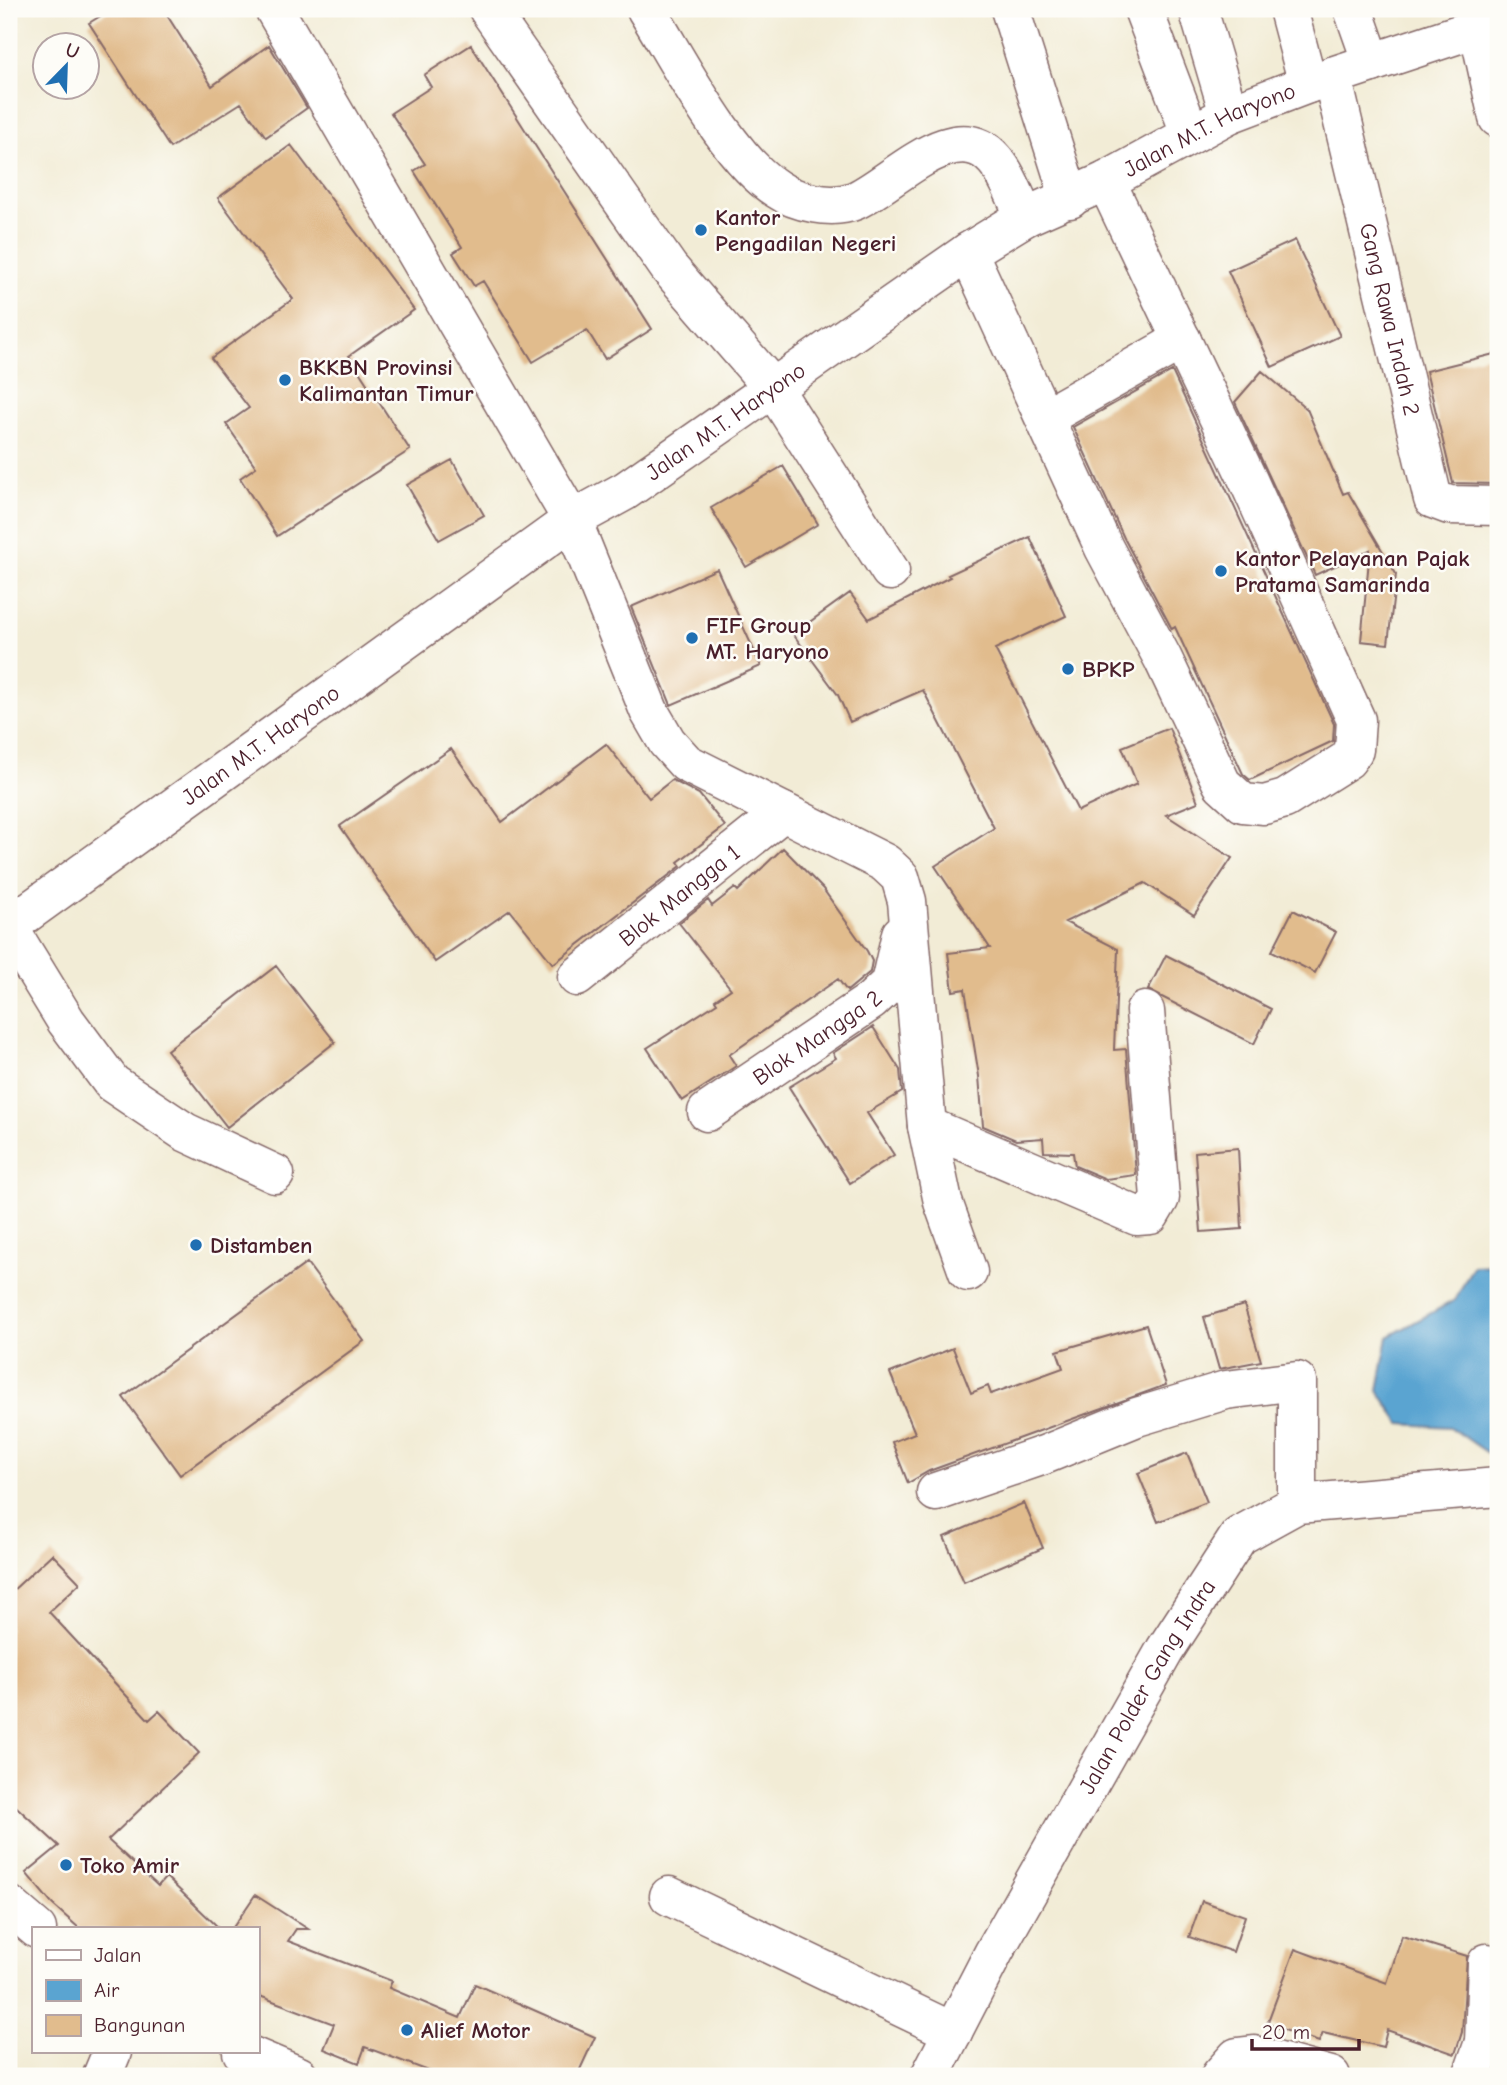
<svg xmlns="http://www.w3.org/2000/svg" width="1507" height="2085" viewBox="0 0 1507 2085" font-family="'Comic Neue',sans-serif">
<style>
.water{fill:#5aa4d1;stroke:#52627e;stroke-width:2}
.building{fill:#e1bc8d}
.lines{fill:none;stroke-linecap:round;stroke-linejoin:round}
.minor-casing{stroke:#856767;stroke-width:41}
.major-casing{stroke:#856767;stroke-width:41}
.minor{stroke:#fff;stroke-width:38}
.major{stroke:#fff;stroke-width:38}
.poi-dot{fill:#1f6fb2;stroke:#fdfcf7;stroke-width:2.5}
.labels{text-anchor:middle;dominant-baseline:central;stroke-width:5;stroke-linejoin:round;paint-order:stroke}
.street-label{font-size:23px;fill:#4a1f2b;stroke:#fdfcf7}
.poi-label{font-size:23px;font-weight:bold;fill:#4a1f2b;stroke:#fdfcf7;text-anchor:start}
</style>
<rect width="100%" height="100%" fill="#fdfcf7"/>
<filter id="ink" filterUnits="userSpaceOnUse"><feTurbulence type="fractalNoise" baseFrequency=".0143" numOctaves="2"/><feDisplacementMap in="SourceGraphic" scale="14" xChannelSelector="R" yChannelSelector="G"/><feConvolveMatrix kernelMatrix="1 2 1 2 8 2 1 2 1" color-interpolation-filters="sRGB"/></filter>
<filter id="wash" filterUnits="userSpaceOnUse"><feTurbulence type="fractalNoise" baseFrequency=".00686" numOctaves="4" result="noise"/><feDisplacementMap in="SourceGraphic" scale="28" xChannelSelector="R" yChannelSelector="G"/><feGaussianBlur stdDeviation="1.57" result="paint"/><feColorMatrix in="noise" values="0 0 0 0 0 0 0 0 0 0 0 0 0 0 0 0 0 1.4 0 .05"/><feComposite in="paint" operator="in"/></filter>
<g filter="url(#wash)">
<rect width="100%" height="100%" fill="#f2ecd6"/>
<path class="water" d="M1498,1265V1460L1450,1427L1401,1424L1378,1390L1388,1337L1455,1300L1473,1266Z"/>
<g id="blocks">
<path class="building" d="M112,9H163L212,86L269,45L307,108L266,137L241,103L170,148L89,23Z
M471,45L652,329L605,359L587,330L533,362L483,281L474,286L453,253L462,247L414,171L425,164L391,113L431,87L424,75Z
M291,145L414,310L349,356L410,450L277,536L240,478L256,467L226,424L249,408L211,358L293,299L218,198Z
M1295,240L1340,336L1272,367L1228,271Z
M1498,353V484L1453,483L1426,371Z
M1172,371L1334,724L1333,741L1250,780L1243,774L1175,627L1172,629L1124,538L1073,427Z
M1262,371L1307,409L1343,494L1348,492L1396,574L1388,644L1361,641L1370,550L1315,575L1235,402Z
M452,460L484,515L439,540L407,485Z
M783,466L818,524L746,567L711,508Z
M1030,537L1066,616L995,649L1078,811L1137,784L1122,747L1169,728L1198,802L1166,815L1232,858L1194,915L1145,883L1065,922L1118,949L1114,1050L1126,1049L1136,1175L1106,1179L1075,1166L1073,1153L1044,1152L1043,1138L1016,1140L983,1126L979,1076L965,989L953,991L948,953L990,948L935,866L994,828L923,690L850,722L838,695L793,634L850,593L869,619L950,577L948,575Z
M717,569L761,666L671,705L631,607Z
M606,744L649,798L672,780L699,794L725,826L678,862L681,866L553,964L510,910L435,962L340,826L451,749L502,822Z
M783,848L823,889L867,951L872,961L870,972L847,991L838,979L729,1055L736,1066L682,1101L647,1048L717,1003L715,1000L731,989L679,923L708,900L712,906L735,888L738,891Z
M1293,910L1336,932L1315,973L1272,951Z
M1166,955L1271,1009L1254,1044L1148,990Z
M276,966L335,1042L227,1127L167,1050Z
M873,1027L900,1070L902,1092L867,1113L894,1155L850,1183L789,1087L836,1058L833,1053Z
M1238,1148L1242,1229L1201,1232L1195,1152Z
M307,1263L364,1341L180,1475L123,1397Z
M1244,1305L1261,1361L1219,1369L1204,1317Z
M1146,1325L1166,1385L929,1471L908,1483L892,1442L915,1433L890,1373L953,1348L971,1393L988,1386L991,1394L1063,1368L1057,1351Z
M1187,1453L1207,1502L1158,1522L1138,1473Z
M1024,1503L1043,1548L964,1582L944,1537Z
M52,1554L80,1583L49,1612L149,1720L159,1711L199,1753L108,1840L158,1886L166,1877L220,1929H80L52,1904L26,1873L59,1846L9,1800V1594Z
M255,1895L308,1929H296L288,1941L392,1981L389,1988L460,2018L475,1984L595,2037L577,2076H442L365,2047L359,2063L324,2049L334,2024L257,1995V1929H232Z
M1202,1901L1245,1916L1233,1952L1189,1937Z
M1402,1936L1467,1956L1462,2032L1455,2054L1387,2030L1383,2047L1323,2033L1319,2042L1267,2024L1295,1949L1387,1983Z"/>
</g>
</g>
<g filter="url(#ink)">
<use href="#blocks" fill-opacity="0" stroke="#856767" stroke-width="2"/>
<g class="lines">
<defs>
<g id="minor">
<path d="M274,9L572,520L649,711L667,742L686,763L885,863L900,877L907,901L927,1126L1137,1216L1150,1215L1160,1198L1145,1011"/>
<path d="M488,9L669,268L773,388L890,571"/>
<path d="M646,9C678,60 728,159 777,189C796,202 832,210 854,201C892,185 955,113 995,160C1008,175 1016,199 1025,217"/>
<path d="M1010,9L1070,199"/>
<path d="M1143,9L1190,133"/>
<path d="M1198,9L1229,114"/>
<path d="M1288,9L1308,84"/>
<path d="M1353,9L1372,63"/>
<path d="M1474,9L1498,118"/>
<path id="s1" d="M1332,76L1433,499L1449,505L1498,506"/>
<path d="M968,252L1104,548L1163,659L1222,784L1243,803L1264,805L1285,799L1347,760L1354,750L1356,720L1248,480L1106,181"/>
<path d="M1046,417L1182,340"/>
<path d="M9,928L66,1021L112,1083L185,1132L275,1174"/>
<path id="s2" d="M577,977L783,812"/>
<path id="s3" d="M707,1112L871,1001L890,983L901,934"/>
<path d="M927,1126L943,1202L968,1272"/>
<path d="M936,1492L1044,1455L1137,1417L1226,1390L1297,1381V1504"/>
<path d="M669,1896L953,2032"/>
<path d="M9,1905L37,1929"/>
<path d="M1484,2042L1487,1963"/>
<path d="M242,2052L299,2076"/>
<path d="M102,2076L112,2052"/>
<path id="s4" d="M930,2076L994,1952L1165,1650L1239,1536L1297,1504L1498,1487"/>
<path d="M1220,2076L1237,2057L1254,2055L1331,2076"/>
<path d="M1472,2076L1484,2042L1498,2040"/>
</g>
<g id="major">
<path id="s5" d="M9,926L572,520L625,491L968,252L1025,217L1106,181L1229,114L1308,84L1498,21"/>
</g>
</defs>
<use href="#minor" class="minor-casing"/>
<use href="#major" class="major-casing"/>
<use href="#minor" class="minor"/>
<use href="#major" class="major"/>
</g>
</g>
<g class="poi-dot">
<circle cx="701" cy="230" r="7"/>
<circle cx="285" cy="380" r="7"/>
<circle cx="1221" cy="571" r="7"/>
<circle cx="692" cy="638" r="7"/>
<circle cx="1068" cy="669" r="7"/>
<circle cx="196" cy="1245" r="7"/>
<circle cx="66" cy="1865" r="7"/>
<circle cx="407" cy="2030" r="7"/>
</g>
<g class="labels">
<g class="street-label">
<text stroke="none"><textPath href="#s5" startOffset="1444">Jalan M.T. Haryono</textPath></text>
<text stroke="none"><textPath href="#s1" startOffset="250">Gang Rawa Indah 2</textPath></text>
<text stroke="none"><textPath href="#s5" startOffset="877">Jalan M.T. Haryono</textPath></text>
<text stroke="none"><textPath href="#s5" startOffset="310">Jalan M.T. Haryono</textPath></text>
<text stroke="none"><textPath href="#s2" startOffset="131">Blok Mangga 1</textPath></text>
<text stroke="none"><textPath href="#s3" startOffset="133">Blok Mangga 2</textPath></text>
<text stroke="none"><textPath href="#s4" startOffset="446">Jalan Polder Gang Indra</textPath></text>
</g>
<g class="poi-label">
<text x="715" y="217">Kantor<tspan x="715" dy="26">Pengadilan Negeri</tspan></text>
<text x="299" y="367">BKKBN Provinsi<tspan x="299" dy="26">Kalimantan Timur</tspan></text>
<text x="1235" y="558">Kantor Pelayanan Pajak<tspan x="1235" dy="26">Pratama Samarinda</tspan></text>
<text x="706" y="625">FIF Group<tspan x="706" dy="26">MT. Haryono</tspan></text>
<text x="1082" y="669">BPKP</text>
<text x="210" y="1245">Distamben</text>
<text x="80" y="1865">Toko Amir</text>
<text x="421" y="2030">Alief Motor</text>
</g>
</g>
<rect width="1507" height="2085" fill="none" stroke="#fdfcf7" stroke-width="35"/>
<rect x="32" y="1927" width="228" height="126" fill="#fdfcf7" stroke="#b5a4a5" stroke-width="2"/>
<rect x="46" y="1950" width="35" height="10" fill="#ffffff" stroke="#b5a4a5" stroke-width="2"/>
<text x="94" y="1962" font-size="21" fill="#4a1f2b">Jalan</text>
<rect x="46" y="1980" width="35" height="21" fill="#5aa4d1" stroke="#b5a4a5" stroke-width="2"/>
<text x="94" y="1997" font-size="21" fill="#4a1f2b">Air</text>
<rect x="46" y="2015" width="35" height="21" fill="#e1bc8d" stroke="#b5a4a5" stroke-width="2"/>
<text x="94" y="2032" font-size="21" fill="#4a1f2b">Bangunan</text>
<g transform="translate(66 66) rotate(23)"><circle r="33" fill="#fdfcf7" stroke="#b5a4a5" stroke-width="2"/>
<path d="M0-5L12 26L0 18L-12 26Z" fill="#1f6fb2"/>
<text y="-10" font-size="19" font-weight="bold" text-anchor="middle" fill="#4a1f2b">U</text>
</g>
<path d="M1252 2039v10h107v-10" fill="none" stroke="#4a1f2b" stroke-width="3.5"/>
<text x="1262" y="2039" font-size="21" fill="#4a1f2b" stroke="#fdfcf7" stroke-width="5" paint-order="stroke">20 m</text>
</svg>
